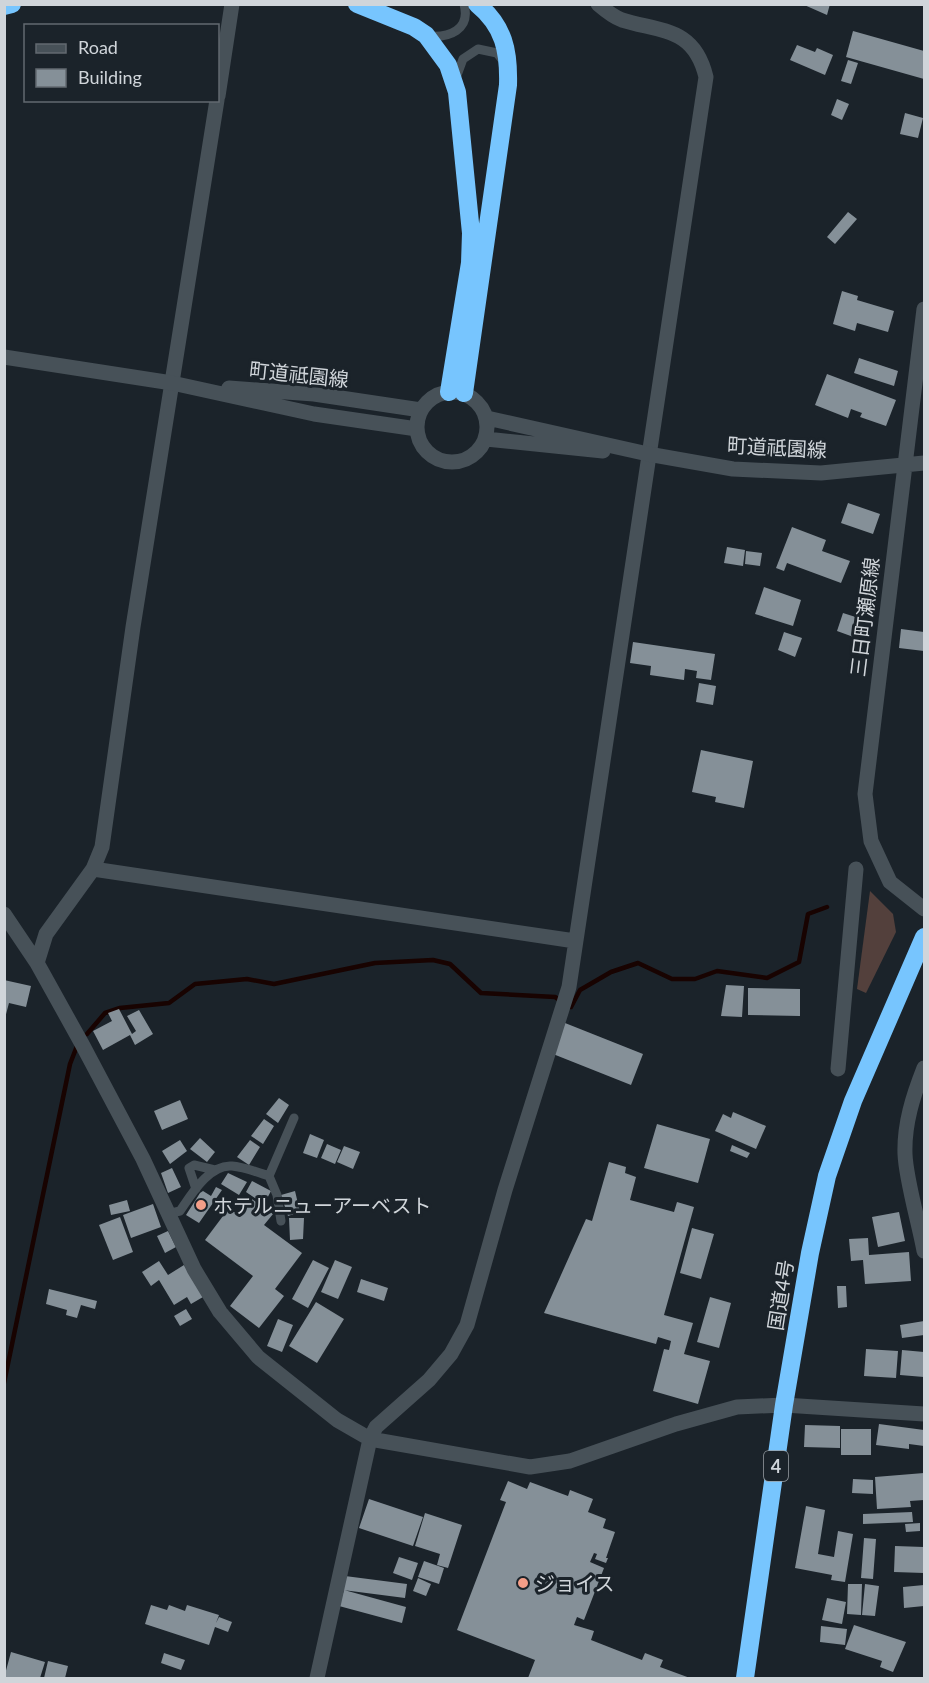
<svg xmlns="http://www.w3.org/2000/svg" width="929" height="1683" viewBox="0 0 929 1683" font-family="Lato,'Noto Sans JP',sans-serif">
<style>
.green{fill:#53403c}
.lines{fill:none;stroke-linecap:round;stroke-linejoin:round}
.stream{stroke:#180301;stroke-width:4.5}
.building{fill:#859098}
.lane{stroke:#475158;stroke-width:9}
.street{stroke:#475158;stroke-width:15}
.secondary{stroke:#475158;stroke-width:15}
.highway{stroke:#77c5fe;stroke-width:18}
.poi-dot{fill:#f49e88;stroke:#1b232a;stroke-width:2}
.labels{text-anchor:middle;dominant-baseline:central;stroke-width:6;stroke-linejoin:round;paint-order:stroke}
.shield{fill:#1b232a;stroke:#9aa0a5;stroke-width:1.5}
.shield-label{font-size:18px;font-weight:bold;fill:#d0d5da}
.street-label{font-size:20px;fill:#d0d5da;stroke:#1b232a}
.poi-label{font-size:20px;fill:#d0d5da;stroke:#1b232a;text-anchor:start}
</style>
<rect width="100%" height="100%" fill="#1b232a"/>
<path class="green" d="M870,891L893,914L896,932L866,993L857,989Z"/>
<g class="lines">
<path class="stream" d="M87,1034L105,1013L120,1008L169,1003L195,984L247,979L274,984L375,963L433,960L450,964L481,993L555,997L571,1007L580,990L611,972L638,963L672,979H695L717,971L767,978L799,962L808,914L827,907
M4,1383L70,1064L77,1046"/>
</g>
<path class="building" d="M802,4H830L827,15Z
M853,31L924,51V79L846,57Z
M797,45L815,52L817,48L833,55L825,75L790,60Z
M848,60L858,63L851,84L841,81Z
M837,99L849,104L842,120L831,115Z
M905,113L923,118L918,138L900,134Z
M848,212L857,219L835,244L827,237Z
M842,291L858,296L857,300L894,311L888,332L857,323L855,331L833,324Z
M859,358L898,371L894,386L854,373Z
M827,374L896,400L886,426L860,417L862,413L851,409L848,418L815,405Z
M848,503L880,514L873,534L841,523Z
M792,527L826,540L822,551L850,561L841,583L787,563L784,571L776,568Z
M727,547L745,550L743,566L724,563Z
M746,551L762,553L760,566L745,564Z
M764,587L801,600L793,626L755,614Z
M843,613L865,620L859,639L837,631Z
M901,629L924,632V651L899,648Z
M784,632L802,638L795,657L778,650Z
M633,642L715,654L711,680L696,678L697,671L685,669L684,680L650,675L651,666L630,663Z
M699,683L716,686L713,705L696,702Z
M701,750L753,761L744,808L715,802L716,797L692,792Z
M4,980L31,986L26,1007L9,1003L5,1018Z
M726,985L744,986L742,1017L721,1016Z
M748,988L800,989V1016L748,1015Z
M119,1009L132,1034L136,1031L127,1016L139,1010L153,1034L135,1045L130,1035L103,1050L93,1031L112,1021L108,1013Z
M565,1023L643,1054L631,1085L553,1054Z
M279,1098L289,1105L278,1123L266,1114Z
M180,1100L188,1119L162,1130L154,1111Z
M733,1112L766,1126L756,1149L715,1131L723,1114L731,1118Z
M264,1119L274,1126L263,1144L251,1136Z
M657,1124L710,1139L698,1183L644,1168Z
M310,1134L324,1140L317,1158L303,1153Z
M200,1138L215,1152L207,1162L190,1149Z
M180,1140L187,1151L170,1164L162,1151Z
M250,1140L260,1147L249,1165L237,1157Z
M327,1144L341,1150L335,1164L321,1158Z
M732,1145L750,1153L747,1158L730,1151Z
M344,1146L360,1152L353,1169L337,1162Z
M609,1162L626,1167L625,1173L636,1177L630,1200L674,1212L677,1202L694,1207L664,1315L693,1323L684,1354L710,1361L698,1404L653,1391L664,1349L669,1350L671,1341L658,1337L656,1344L544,1313L586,1219L592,1221Z
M172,1168L181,1187L168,1193L161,1173Z
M228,1173L247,1182L239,1195L221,1184Z
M252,1181L271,1191L264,1204L246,1192Z
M216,1187L222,1190L199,1223L186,1215L200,1193L203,1191L211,1196Z
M295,1191L300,1212L288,1216L281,1195Z
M249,1197L273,1214L264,1225L302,1253L275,1289L284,1296L259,1328L230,1306L253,1276L205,1240L229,1208L237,1214Z
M127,1200L130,1211L111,1215L109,1205Z
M153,1204L161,1227L131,1238L123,1215Z
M899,1212L905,1241L878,1247L872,1217Z
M120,1217L133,1252L113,1260L99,1225Z
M289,1218H304L303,1239L290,1240Z
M692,1228L714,1234L701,1279L680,1273Z
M168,1231L176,1247L165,1253L157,1236Z
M868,1238L869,1255L909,1252L911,1281L865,1284L863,1260L851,1261L849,1239Z
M313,1260L329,1268L308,1308L292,1299Z
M335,1260L352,1267L338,1299L321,1292Z
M159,1261L168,1275L184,1265L203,1297L191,1304L187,1297L174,1305L159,1280L151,1286L142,1272Z
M361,1279L388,1288L384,1301L357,1292Z
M837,1286H846L847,1307L838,1308Z
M49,1289L97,1301L95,1309L81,1305L77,1318L66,1315L67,1310L46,1304Z
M710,1297L731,1303L719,1348L697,1342Z
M316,1302L344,1319L317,1363L289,1346Z
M186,1309L192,1319L180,1326L174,1316Z
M278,1319L293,1325L282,1352L267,1346Z
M924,1321V1335L902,1338L900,1325Z
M866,1349L898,1351L896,1378L864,1376Z
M902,1350L924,1352V1377L900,1375Z
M879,1424L924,1430V1446L909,1444V1449L876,1445Z
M805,1425L840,1426V1448L804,1447Z
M841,1429H871V1455H841Z
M924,1473V1500L910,1501L911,1507L877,1509L875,1477Z
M853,1479L873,1480V1494L852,1493Z
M508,1481L527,1489L530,1482L568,1496L570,1490L593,1499L588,1512L606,1519L603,1528L615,1532L606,1558H608L606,1563L595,1559L597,1554L594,1553L590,1562L604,1568L584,1620L577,1617L574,1625L594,1631L591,1640L642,1660L645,1653L663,1660L660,1667L690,1678H528L535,1660L457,1630L506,1502L500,1500Z
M369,1499L423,1517L413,1546L359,1528Z
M806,1506L825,1510L818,1554L834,1557L838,1531L853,1534L845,1582L831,1580L832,1575L795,1568Z
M912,1512L913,1522L863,1524V1514Z
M425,1513L462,1525L448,1568L437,1565L440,1554L415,1546Z
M920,1523V1531L906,1532L905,1524Z
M864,1538L876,1539L873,1579L861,1578Z
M895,1546L924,1547V1573L894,1572Z
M399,1557L418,1563L412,1580L393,1573Z
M424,1561L444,1568L439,1584L418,1577Z
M345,1576L407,1584L405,1598L343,1590Z
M418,1578L431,1584L426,1596L413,1591Z
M848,1584H862L861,1615L847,1614Z
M865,1584L879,1586L875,1616L862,1615Z
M924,1585V1606L904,1608L903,1587Z
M344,1590L406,1607L402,1623L339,1606Z
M827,1598L846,1602L842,1624L822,1620Z
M151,1605L167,1610L169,1605L185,1611L187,1605L219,1615L216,1623L219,1617L232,1622L228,1632L215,1627L209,1645L145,1624Z
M854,1625L906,1642L893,1672L880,1667L882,1661L845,1649Z
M821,1626L847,1629L845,1645L820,1642Z
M11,1652L45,1662L40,1678H4Z
M164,1653L185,1660L181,1670L161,1663Z
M48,1661L68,1666L65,1678H44Z"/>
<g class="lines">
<path class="lane" d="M428,36C449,38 471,30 464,4
M456,78L463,59L478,49L497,53L504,62
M269,1176L277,1195L281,1221
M196,1189L189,1168L194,1165L215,1170
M167,1214L180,1211C191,1195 209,1164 232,1166C244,1167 257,1172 269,1176L294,1118"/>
<path class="street" d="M218,96L232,4
M93,869L575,941
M4,914L37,963L82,1044L143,1159L194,1269L220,1312L258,1357L337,1420L370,1439L530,1467L570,1461L676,1424L737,1407L784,1405L924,1414
M37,963L46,934L93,869L102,847L133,627L217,100
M924,1068C913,1096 904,1124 905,1154C906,1180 919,1223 924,1251
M838,1069L856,869
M317,1678L370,1439L376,1427L429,1380L451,1354L467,1325L505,1190L569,987L706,77C694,27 661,32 622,20C614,17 605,10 598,4"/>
<path class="secondary" d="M924,309L865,794L871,841L890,882L924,909
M4,357L172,383L314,414L417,429
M229,388L314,394L421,410
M417 427a35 35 0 1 1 70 0a35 35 0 1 1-70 0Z
M487,418L648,454L733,469L821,473L924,463
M486,439L603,451"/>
<path class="highway" d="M357,4L414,27L426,35L448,65L457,92L471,233L470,263L449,392
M4,6L12,4
M464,393L508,85C509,51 504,26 477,4
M745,1678L784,1405L810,1253L827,1176L853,1101L924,937"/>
</g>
<g class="poi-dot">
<circle cx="201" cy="1205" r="6"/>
<circle cx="523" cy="1583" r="6"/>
</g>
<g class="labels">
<rect class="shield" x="764" y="1451" width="24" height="30" rx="4.5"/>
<g class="shield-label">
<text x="776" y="1466">4</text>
</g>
<g class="street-label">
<text transform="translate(299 374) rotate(6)">町道祗園線</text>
<text transform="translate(777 447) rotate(3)">町道祗園線</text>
<text transform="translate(864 617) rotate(-83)">三日町瀬原線</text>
<text transform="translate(780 1295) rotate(-81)">国道4号</text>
</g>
<g class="poi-label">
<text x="213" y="1205">ホテルニューアーベスト</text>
<text x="535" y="1583">ジョイス</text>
</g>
</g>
<rect width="929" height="1683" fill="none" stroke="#d0d5da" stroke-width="12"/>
<rect x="24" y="24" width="195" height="78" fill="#1b232a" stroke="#636a70" stroke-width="1.5"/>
<rect x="36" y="44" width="30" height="9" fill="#475158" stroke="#636a70" stroke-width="1.5"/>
<text x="78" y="54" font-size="18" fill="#d0d5da">Road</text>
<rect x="36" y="69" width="30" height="18" fill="#859098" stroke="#636a70" stroke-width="1.5"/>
<text x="78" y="84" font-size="18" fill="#d0d5da">Building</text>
</svg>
